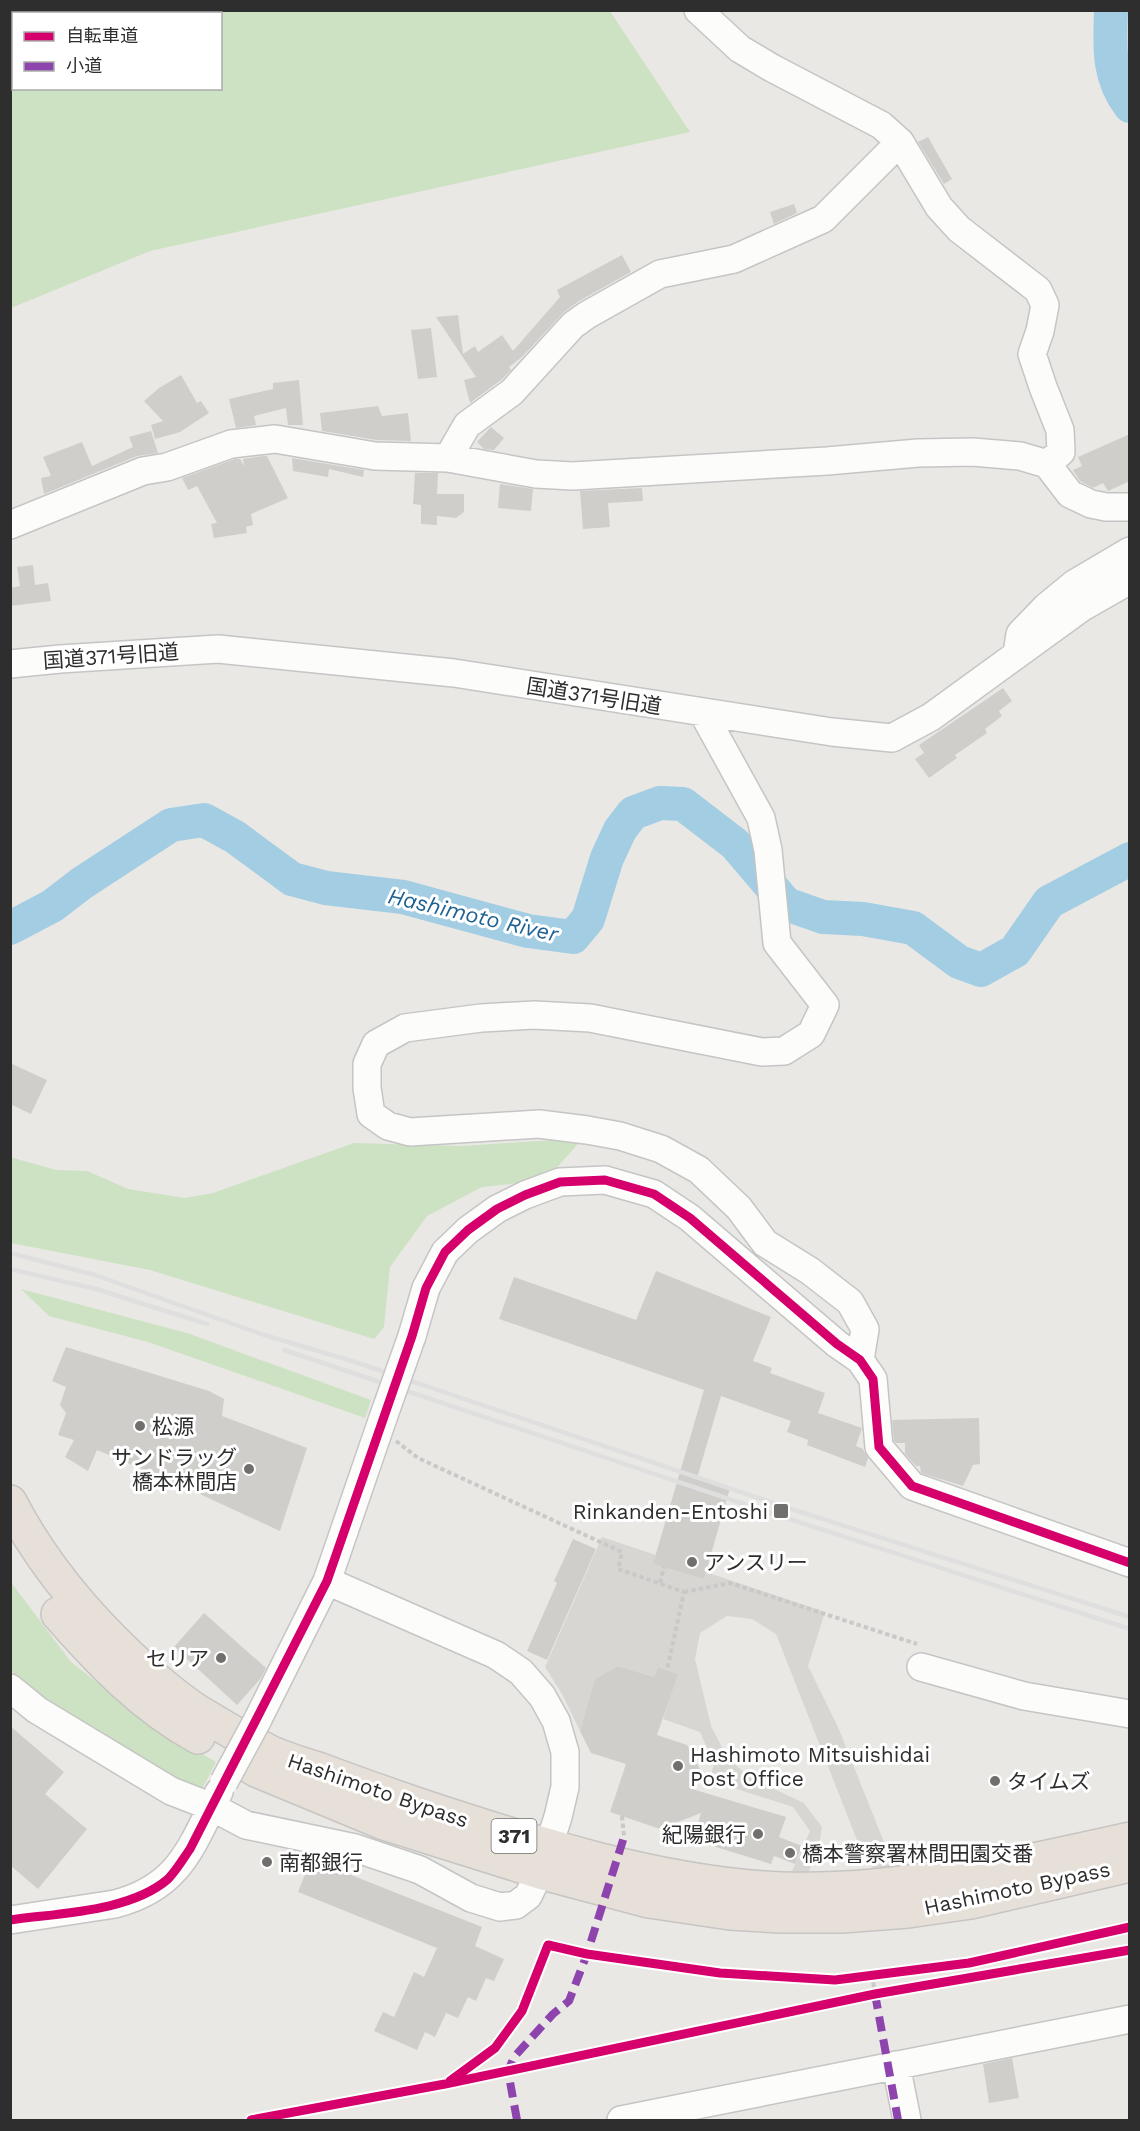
<svg xmlns="http://www.w3.org/2000/svg" width="1140" height="2131" viewBox="0 0 1140 2131" font-family="'Work Sans','Noto Sans JP',sans-serif">
<style>
.green{fill:#cce2c2;fill-rule:evenodd}
.plaza{fill:#d8d6d3}
.lines{fill:none;stroke-linecap:round;stroke-linejoin:round}
.river{stroke:#a2cde3;stroke-width:34}
.building{fill:#d0cecb}
.minor-casing{stroke:#c5c5c5;stroke-width:30}
.highway-casing{stroke:#c6c5c4;stroke-width:36}
.path{stroke:#c9c9c8;stroke-width:4;stroke-dasharray:4.5 3;stroke-linecap:butt}
.minor{stroke:#fcfcfb;stroke-width:27}
.highway{stroke:#e7e0d8;stroke-width:33}
.rail{stroke:#dfdfe0;stroke-width:4.5}
.minor-bridge-casing{stroke:#c5c5c5;stroke-width:30;stroke-linecap:butt}
.minor-bridge{stroke:#fcfcfb;stroke-width:27}
.quiet{stroke:#8e44ad;stroke-width:8;stroke-dasharray:15 8;stroke-linecap:butt}
.cycleway-casing{stroke:#fff;stroke-width:13}
.cycleway{stroke:#d6006c;stroke-width:9}
.poi-dot{fill:#706f6e;stroke:#fff;stroke-width:2}
.labels{text-anchor:middle;dominant-baseline:central;stroke-width:6;stroke-linejoin:round;paint-order:stroke}
.shield{fill:#fff;stroke:#6d6d6d;stroke-width:1.5}
.shield-label{font-size:20px;font-weight:bold;fill:#2e2e2e}
.street-label{font-size:21px;fill:#2e2e2e;stroke:#fff}
.poi-label{font-size:21px;fill:#2e2e2e;stroke:#fff;text-anchor:start}
.water-label{font-size:22px;font-style:italic;fill:#1e6192;stroke:#fff}
</style>
<rect width="100%" height="100%" fill="#eae8e5"/>
<path class="green" d="M11,10L610,11L690,132L150,251L11,308ZM14,14H220V88H14Z
M583,1138L554,1171L527,1182L482,1187L427,1216L390,1267L384,1327L374,1339L150,1270L11,1243L10,1157L56,1170L87,1171L128,1189L185,1198L213,1193L354,1143L462,1146Z
M21,1289L187,1333L371,1400L365,1418L148,1342L49,1316Z
M10,1581L71,1662L150,1724L216,1762L200,1793L54,1709L11,1671Z"/>
<path class="plaza" d="M602,1537L656,1555L654,1564L704,1579L706,1572L825,1612L808,1666L838,1727L892,1862L894,1871L882,1873L866,1863L776,1634L752,1619L727,1616L700,1633L695,1659L711,1726L727,1757L749,1777L804,1803L822,1827L819,1846L809,1871L795,1878H789L810,1831L793,1807L709,1780L714,1764L700,1732L663,1719L677,1674L658,1667L654,1677L618,1666L596,1679L580,1731L562,1694L545,1667Z"/>
<g class="lines">
<path class="river" d="M1111,10C1110,46 1107,76 1130,106
M10,928L52,906L82,883L171,825L204,820L235,837L292,879L326,888L403,897L528,931L573,937L588,919L607,858L620,830L633,813L660,803L683,804L735,844L786,904L823,917L863,919L913,928L959,962L981,970L1015,951L1049,902L1130,859"/>
</g>
<path class="building" d="M928,137L952,179L944,184L918,142Z
M794,204L797,213L774,224L770,212Z
M622,255L631,272L579,301L564,312L522,357L509,367L511,370L501,380L470,403L464,380L476,377L436,317L458,315L463,354L475,346L478,352L502,335L513,351L560,297L557,290Z
M431,328L437,377L418,379L411,330Z
M181,375L197,403L201,401L209,413L180,432L155,439L151,425L163,421L144,401L159,388Z
M299,380L303,425H288L286,408L254,416L256,425L236,428L229,399L273,389V383Z
M378,406L382,416L408,413L411,441L377,440L322,431L320,413Z
M491,427L504,438L494,450L484,449L477,442Z
M151,431L158,453L137,456L44,494L41,478L51,476L43,457L82,442L92,466L133,447L129,437Z
M1130,434V481L1108,491L1103,483L1093,488L1080,481L1073,470L1082,466L1078,457Z
M263,456H267L288,498L251,514L253,525L246,527L247,533L214,538L211,524L217,523L197,486L188,490L182,478L235,459H240L244,466L243,459Z
M292,458L364,470L363,477L329,469L328,477L293,471Z
M415,473H438L437,494H464V512L456,518L437,516V525L421,524V505L413,504Z
M500,484L533,489L531,511L498,508Z
M642,488L643,501L608,503L610,527L583,529L580,491Z
M33,565L35,585L48,583L51,601L10,606V588L20,586L17,567Z
M1003,688L1012,701L999,711L1002,716L985,729L987,733L955,755L957,758L929,778L915,759L924,753L919,745Z
M10,1063L47,1080L31,1114L10,1104Z
M656,1271L771,1317L753,1361L772,1368L770,1373L825,1393L818,1413L862,1428L856,1446L863,1449L868,1458L865,1467L807,1445L808,1440L787,1432L791,1421L721,1396L697,1478L730,1488L704,1579L653,1564L704,1390L499,1319L514,1277L636,1320Z
M66,1347L209,1391L224,1399L222,1416L307,1448L280,1531L189,1489L97,1450L88,1471L65,1457L74,1440L58,1435L66,1413L60,1405L66,1387L52,1381Z
M979,1418L980,1464L973,1465L963,1486L921,1473L920,1466H916L905,1454V1443H896L894,1441L892,1420Z
M573,1539L596,1549L547,1660L527,1651L557,1583L554,1581Z
M204,1613L266,1668L261,1678L237,1705L174,1647Z
M618,1666L654,1677L658,1667L678,1674L657,1735L687,1745L700,1769L692,1789L786,1817L779,1837L802,1846L795,1864L774,1856L771,1864L693,1840L701,1813L660,1829L610,1812L626,1764L591,1753L580,1731L595,1679Z
M10,1726L64,1772L45,1794L87,1829L38,1889L10,1865Z
M311,1859L482,1927L475,1946L504,1959L494,1981L486,1978L476,2001L468,1997L458,2018L446,2013L435,2037L425,2032L417,2050L374,2031L383,2012L394,2017L414,1972L424,1977L437,1948L298,1892Z
M1012,2058L1019,2098L989,2103L983,2064Z"/>
<g class="lines">
<defs>
<path id="minor" d="M698,10L740,49L772,68L881,125L900,142L939,207L959,229L1038,290L1045,305L1040,331L1032,354L1043,387L1060,430L1061,452L1047,464
M448,458L467,425L512,392L573,325L587,315L660,274L734,259L823,219L900,142
M10,525L143,471L167,467L231,444L275,439L375,456L448,458L536,474L573,476L827,461L918,453L973,452L1020,456L1047,464L1070,494L1091,504L1106,507H1130
M1018,647L1020,634L1046,607L1074,584L1130,551
M10,664L60,659L218,649L454,673L832,732L892,738L931,717L1081,608L1130,580
M703,713L761,818L768,850L777,943L825,1005L811,1034L784,1051L762,1052L590,1018L534,1015L481,1018L405,1028L376,1044L367,1064V1088L371,1114L388,1126L410,1132L539,1124L587,1130L620,1136L661,1149L699,1170L739,1208L765,1243L810,1271L850,1302L865,1329L860,1360
M412,1336L426,1288L445,1252L468,1230L497,1209L525,1195L560,1182L605,1180L654,1194L690,1218L837,1344L860,1360L873,1379L879,1447L912,1486L1130,1563
M921,1667L1024,1696L1130,1714
M10,1688L37,1710L171,1791L212,1807L246,1825L355,1848L420,1870L471,1898L500,1907L516,1905L528,1896L540,1872L558,1817L565,1787V1752L556,1721L542,1696L521,1672L496,1655L327,1581
M257,1721L327,1581L383,1418
M10,1920L115,1904C180,1887 191,1847 219,1792
M896,2065L907,2120
M621,2120L1130,2019"/>
<path id="highway" d="M10,1502C44,1568 92,1623 147,1672C165,1687 182,1702 202,1714C223,1727 246,1740 268,1751C284,1759 303,1764 321,1770C352,1782 384,1793 416,1804C530,1842 661,1884 782,1889C900,1893 1015,1864 1130,1839
M58,1614C99,1661 143,1707 198,1737
M243,1762L256,1770L384,1823L540,1872L649,1901L730,1913L780,1916H842L908,1911L971,1902L1130,1865"/>
</defs>
<use href="#minor" class="minor-casing"/>
<use href="#highway" class="highway-casing"/>
<path class="path" d="M396,1441L418,1458L622,1552L618,1569L684,1592L667,1670
M660,1583L664,1567
M684,1592L730,1583L917,1644
M622,1816L624,1837
M872,1975L875,1994"/>
<use href="#minor" class="minor"/>
<use href="#highway" class="highway"/>
<path class="rail" d="M10,1253L95,1275L264,1335L352,1361L782,1506L1130,1617
M10,1269L96,1289L207,1324
M284,1350L780,1516L1130,1629"/>
<defs>
<path id="minor-bridge" d="M383,1418L412,1336
M224,1782L257,1721"/>
</defs>
<use href="#minor-bridge" class="minor-bridge-casing"/>
<use href="#minor-bridge" class="minor-bridge"/>
<path class="quiet" d="M875,1994L898,2120
M517,2120L508,2071L514,2057L553,2014L569,2001L587,1954L624,1837"/>
<defs>
<path id="cycleway" d="M10,1920C58,1913 130,1912 168,1879C176,1871 183,1859 190,1849L327,1581L412,1336L426,1288L445,1252L468,1230L497,1209L525,1195L560,1182L605,1180L654,1194L690,1218L837,1344L860,1360L873,1379L879,1447L912,1486L1130,1563
M450,2081L495,2048L522,2011L548,1945L587,1954L720,1973L835,1980L969,1963L1130,1927
M251,2120L445,2084L875,1994L1130,1950"/>
</defs>
<use href="#cycleway" class="cycleway-casing"/>
<use href="#cycleway" class="cycleway"/>
</g>
<g class="poi-dot">
<circle cx="140" cy="1426" r="6"/>
<circle cx="249" cy="1469" r="6"/>
<rect x="773" y="1503" width="16" height="16" rx="3"/>
<circle cx="692" cy="1562" r="6"/>
<circle cx="221" cy="1658" r="6"/>
<circle cx="678" cy="1766" r="6"/>
<circle cx="995" cy="1781" r="6"/>
<circle cx="758" cy="1834" r="6"/>
<circle cx="790" cy="1853" r="6"/>
<circle cx="267" cy="1862" r="6"/>
</g>
<g class="labels">
<rect class="shield" x="491.5" y="1819" width="45" height="34" rx="4.5"/>
<g class="shield-label">
<text x="514" y="1836">371</text>
</g>
<g class="street-label">
<text transform="translate(111 656) rotate(-4)">国道371号旧道</text>
<text transform="translate(594 696) rotate(9)">国道371号旧道</text>
<text transform="translate(378 1790) rotate(19)">Hashimoto Bypass</text>
<text transform="translate(1017 1888) rotate(-12)">Hashimoto Bypass</text>
</g>
<g class="poi-label">
<text x="152" y="1426">松源</text>
<text x="237" y="1457" text-anchor="end">サンドラッグ<tspan x="237" dy="24">橋本林間店</tspan></text>
<text x="768" y="1511" text-anchor="end">Rinkanden-Entoshi</text>
<text x="704" y="1562">アンスリー</text>
<text x="209" y="1658" text-anchor="end">セリア</text>
<text x="690" y="1754">Hashimoto Mitsuishidai<tspan x="690" dy="24">Post Office</tspan></text>
<text x="1007" y="1781">タイムズ</text>
<text x="746" y="1834" text-anchor="end">紀陽銀行</text>
<text x="802" y="1853">橋本警察署林間田園交番</text>
<text x="279" y="1862">南都銀行</text>
</g>
<g class="water-label">
<text transform="translate(473 915) rotate(13)">Hashimoto River</text>
</g>
</g>
<rect width="1140" height="2131" fill="none" stroke="#2e2e2e" stroke-width="24"/>
<rect x="12" y="12" width="210" height="78" fill="#ffffff" stroke="#ababab" stroke-width="1.5"/>
<rect x="24" y="32" width="30" height="9" fill="#d6006c" stroke="#ababab" stroke-width="1.5"/>
<text x="66" y="42" font-size="18" fill="#2e2e2e">自転車道</text>
<rect x="24" y="62" width="30" height="9" fill="#8e44ad" stroke="#ababab" stroke-width="1.5"/>
<text x="66" y="72" font-size="18" fill="#2e2e2e">小道</text>
</svg>
